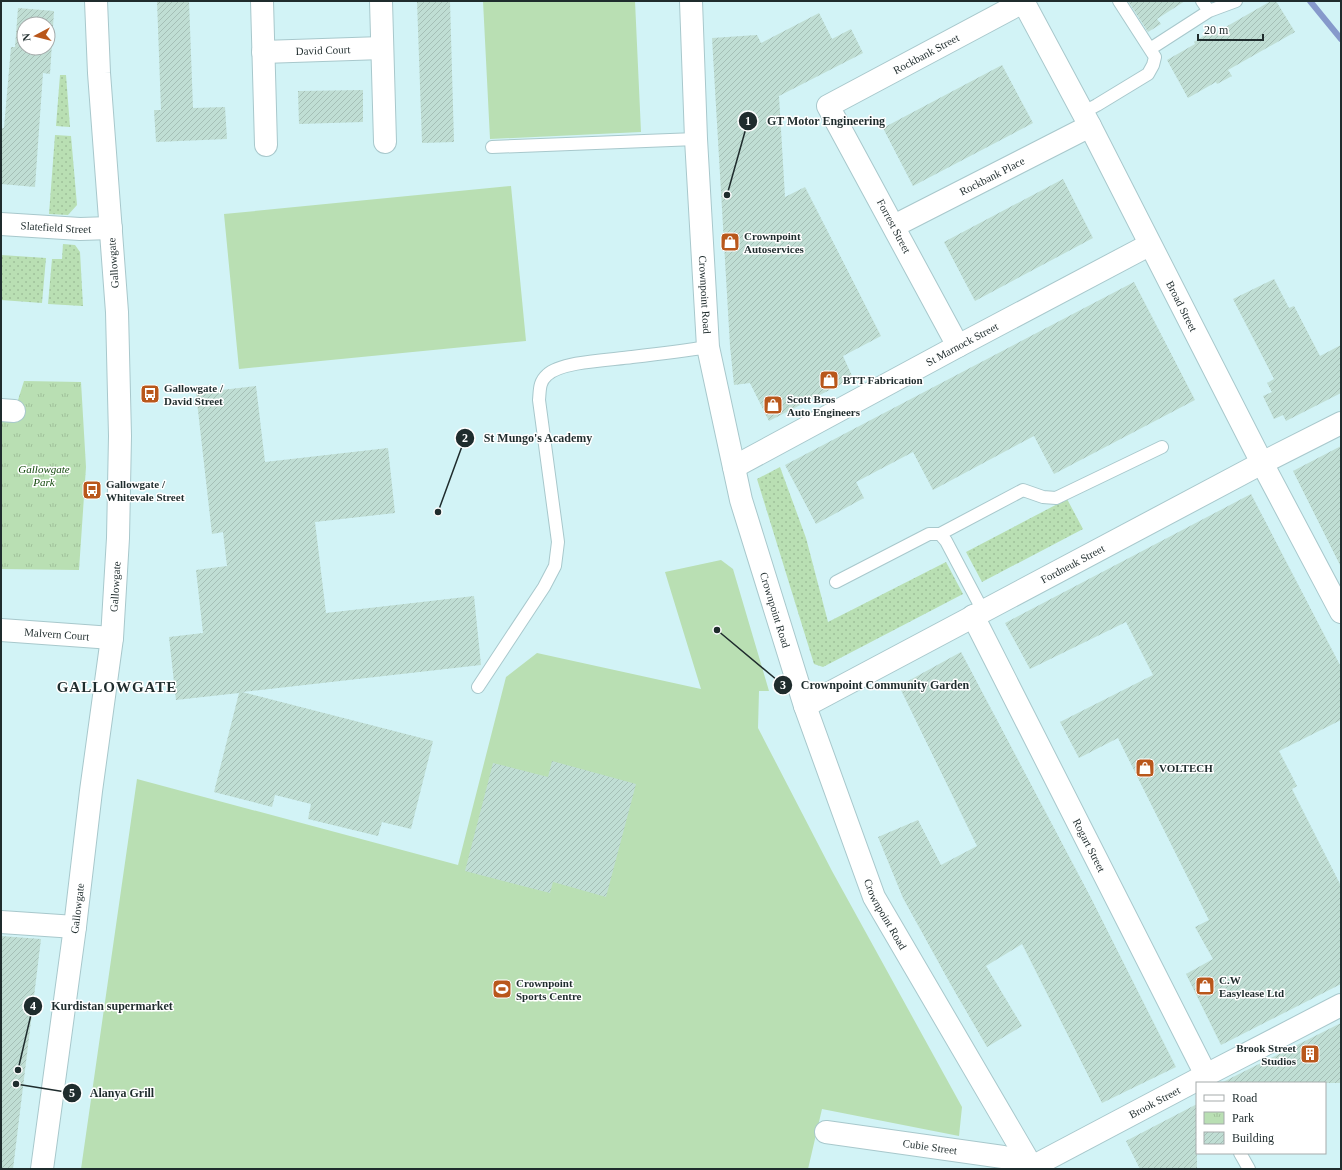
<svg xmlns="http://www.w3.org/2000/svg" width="1342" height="1170" viewBox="0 0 1342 1170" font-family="Georgia,serif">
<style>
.grass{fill:url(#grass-dots)}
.park{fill:url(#park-tufts)}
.garden{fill:#b9dfb3}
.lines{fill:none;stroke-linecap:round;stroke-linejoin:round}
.stream{stroke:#8699cb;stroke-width:6}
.building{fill:url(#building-hatch);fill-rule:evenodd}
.lane-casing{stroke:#a8c8cc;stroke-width:14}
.street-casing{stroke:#a8c8cc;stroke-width:24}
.primary-casing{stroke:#a8c8cc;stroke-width:24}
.lane{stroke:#fff;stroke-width:12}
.street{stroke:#fff;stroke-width:22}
.primary{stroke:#fff;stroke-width:22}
.labels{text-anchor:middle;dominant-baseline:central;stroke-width:3;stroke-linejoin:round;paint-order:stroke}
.street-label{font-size:11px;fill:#1f2c2d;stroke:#fff}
.poi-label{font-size:11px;font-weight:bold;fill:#1f2c2d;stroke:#fff;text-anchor:start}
.park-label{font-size:11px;font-style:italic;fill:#13490c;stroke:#fff}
.district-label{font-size:15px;font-weight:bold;letter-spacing:1px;fill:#1f2c2d;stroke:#fff}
.leader{fill:none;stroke:#1f2c2d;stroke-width:1.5}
.callout-dot{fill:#1f2c2d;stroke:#fff;stroke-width:1.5}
.mark-label{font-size:12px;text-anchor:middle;font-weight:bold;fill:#fff}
.callout-label{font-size:12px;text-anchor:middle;font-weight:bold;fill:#1f2c2d;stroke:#fff;stroke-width:3;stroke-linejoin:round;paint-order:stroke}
</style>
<defs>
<pattern id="grass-dots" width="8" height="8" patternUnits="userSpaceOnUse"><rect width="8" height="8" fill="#b9dfb3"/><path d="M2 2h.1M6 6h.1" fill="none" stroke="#9fc09a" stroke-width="1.8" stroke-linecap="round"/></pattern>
<pattern id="park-tufts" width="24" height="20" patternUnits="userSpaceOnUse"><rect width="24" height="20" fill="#b9dfb3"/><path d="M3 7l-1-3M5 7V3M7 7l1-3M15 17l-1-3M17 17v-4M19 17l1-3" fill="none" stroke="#9fc09a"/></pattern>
<pattern id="building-hatch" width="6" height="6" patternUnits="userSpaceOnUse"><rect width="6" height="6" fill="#c0ded4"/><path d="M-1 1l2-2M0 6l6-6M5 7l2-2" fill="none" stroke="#a5bfb6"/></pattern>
</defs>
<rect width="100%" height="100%" fill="#d2f3f6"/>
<path class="grass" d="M60,75H66L70,127L56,126Z
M55,135L71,136L77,205L68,215L49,214Z
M63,244L75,245L80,252L83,306L48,304L52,259H62Z
M1,255L46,258L42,303L1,300Z
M780,467L806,538L828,622L946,562L963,594L823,667L814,664L757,479Z
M1067,499L1083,529L982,582L966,552Z"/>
<path class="park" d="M24,381L81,382L86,467L79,570L1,569V415L13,416Z"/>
<path class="garden" d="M483,1H635L641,132L490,139Z
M511,186L526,341L239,369L224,214Z
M721,560L733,569L769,691H759L758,728L832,871L962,1107L959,1136L822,1109L808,1169H81L137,779L458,865L506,677L537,653L701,689L665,572Z"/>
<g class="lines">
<path class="stream" d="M1310,1L1341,39"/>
</g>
<path class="building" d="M157,1H189L193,108L225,107L227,139L156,142L154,110H161Z
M417,1H450L454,142L422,143Z
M1128,1H1185L1157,19L1161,24L1148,32Z
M1271,1H1276L1295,32L1228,70L1232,76L1217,84L1216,82L1188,98L1167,60L1195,44L1194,42L1208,33L1210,36Z
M18,8L54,11L50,74L43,73L35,187L1,184V128H4L11,47H15ZM24,24H48V48H24Z
M819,13L832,39L851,29L863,53L779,96L785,197L805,187L881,336L843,356L853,378L769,421L750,383L734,385L730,346L712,38L757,35L761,43Z
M1002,65L1033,123L913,186L883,128Z
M363,90V122L299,124L298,91Z
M1063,179L1093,238L975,301L944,242Z
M1274,279L1289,308L1294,306L1320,356L1341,345V393L1286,421L1283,415L1274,419L1263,396L1272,392L1267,383L1274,379L1233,299Z
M1134,282L1195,400L1054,474L1034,436L933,490L913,452L856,482L864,498L816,524L785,465Z
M256,386L265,462L388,448L395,513L315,522L326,613L474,596L481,665L242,692L433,741L411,829L382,822L378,836L308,819L311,804L275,795L272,807L214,792L239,693L176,700L169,637L203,633L196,570L227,566L223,532L212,534L196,393Z
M1341,446V567L1293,471Z
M1251,494L1341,667V720L1279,751L1297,786L1292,789L1341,886V984L1221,1045L1186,974L1213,959L1195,927L1209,920L1118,738L1079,758L1060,722L1153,675L1126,622L1030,669L1005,623Z
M961,652L1091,898L1176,1067L1102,1103L1022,944L986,966L1022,1026L987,1047L951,985L903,898L878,837L918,820L941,865L977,846L899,686Z
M552,761L636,784L606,897L553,882L550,893L465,871L493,763L548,777Z
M1,936L41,939L13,1169H1Z
M1341,1023V1083H1221Z
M1197,1104V1169H1140L1126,1141Z"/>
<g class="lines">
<defs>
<path id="lane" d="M1202,1L1209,11
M1150,49L1209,11L1236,1
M1082,113L1097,105L1148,74L1153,65L1155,57L1119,1
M492,147L696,139
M940,534L1023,490L1043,497L1056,498L1162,447
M836,582L929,534H940L946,541L983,611
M478,687L544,587L555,566L558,542L539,400C540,390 539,382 547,375C562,361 612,360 632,357C658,354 683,351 708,347
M1240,1153L1249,1169"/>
<g id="street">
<path d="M262,1L266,145"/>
<path d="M381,1L385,142"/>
<path id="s1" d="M691,1L696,139L708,347L741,500L805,706L874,897L1033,1169"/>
<path id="s2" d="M1023,1L1090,126L1262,463L1341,612"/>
<path id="s3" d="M263,52L382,48"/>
<path id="s4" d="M1,224L80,229L111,228"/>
<path id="s5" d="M894,226L1090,126"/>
<path id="s6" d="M958,346L828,106L1023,2"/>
<path d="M1,410L14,411"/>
<path id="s7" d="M734,467L958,346L1149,245"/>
<path id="s8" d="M973,616L1206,1075"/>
<path id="s9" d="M1,630L112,638"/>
<path id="s10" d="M805,706L1262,463L1341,423"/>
<path d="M1,922L75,927"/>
<path id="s11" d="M826,1132L1003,1157L1032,1167L1206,1075L1341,1005"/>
</g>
<g id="primary">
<path id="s12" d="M42,1169L75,927L91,791L112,638L118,538L120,436L117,312L99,73L96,1"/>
</g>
</defs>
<use href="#lane" class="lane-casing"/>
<use href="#street" class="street-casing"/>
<use href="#primary" class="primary-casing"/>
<use href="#lane" class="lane"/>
<use href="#street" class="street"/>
<use href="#primary" class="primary"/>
</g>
<defs>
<symbol id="shop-square" viewBox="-11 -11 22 22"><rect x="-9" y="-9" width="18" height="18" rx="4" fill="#b9571b" stroke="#fff"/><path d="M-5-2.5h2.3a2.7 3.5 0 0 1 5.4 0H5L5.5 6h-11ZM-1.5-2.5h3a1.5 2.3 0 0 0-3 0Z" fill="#fff"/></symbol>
<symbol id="bus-square" viewBox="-11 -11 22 22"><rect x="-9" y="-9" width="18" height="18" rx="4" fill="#b9571b" stroke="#fff"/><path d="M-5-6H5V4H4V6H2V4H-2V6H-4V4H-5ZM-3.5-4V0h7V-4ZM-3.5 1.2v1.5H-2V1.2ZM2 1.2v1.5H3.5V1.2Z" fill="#fff"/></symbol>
<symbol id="stadium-square" viewBox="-11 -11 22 22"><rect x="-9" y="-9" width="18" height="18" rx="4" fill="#b9571b" stroke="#fff"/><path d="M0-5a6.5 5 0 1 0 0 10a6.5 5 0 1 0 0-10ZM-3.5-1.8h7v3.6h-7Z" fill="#fff"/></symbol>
<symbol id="building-square" viewBox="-11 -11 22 22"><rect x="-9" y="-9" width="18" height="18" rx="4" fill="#b9571b" stroke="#fff"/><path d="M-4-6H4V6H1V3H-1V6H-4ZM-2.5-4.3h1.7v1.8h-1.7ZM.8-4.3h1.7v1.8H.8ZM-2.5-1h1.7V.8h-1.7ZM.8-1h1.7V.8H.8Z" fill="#fff"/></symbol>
</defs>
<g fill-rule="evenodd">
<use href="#shop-square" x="719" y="231" width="22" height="22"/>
<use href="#shop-square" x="818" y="369" width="22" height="22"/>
<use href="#bus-square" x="139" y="383" width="22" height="22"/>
<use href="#shop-square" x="762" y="394" width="22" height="22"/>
<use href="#bus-square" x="81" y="479" width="22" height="22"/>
<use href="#shop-square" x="1134" y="757" width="22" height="22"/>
<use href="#shop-square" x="1194" y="975" width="22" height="22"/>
<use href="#stadium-square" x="491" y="978" width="22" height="22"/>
<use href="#building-square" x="1299" y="1043" width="22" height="22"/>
</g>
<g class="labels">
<g class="street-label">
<text stroke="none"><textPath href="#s3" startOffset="60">David Court</textPath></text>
<text stroke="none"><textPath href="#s6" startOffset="384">Rockbank Street</textPath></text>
<text stroke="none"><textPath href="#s5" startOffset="110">Rockbank Place</textPath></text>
<text transform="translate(894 226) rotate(62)">Forrest Street</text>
<text stroke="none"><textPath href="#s4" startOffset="55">Slatefield Street</textPath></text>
<text transform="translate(113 263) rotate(-94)">Gallowgate</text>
<text stroke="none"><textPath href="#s1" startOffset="294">Crownpoint Road</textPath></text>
<text stroke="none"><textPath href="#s2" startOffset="344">Broad Street</textPath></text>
<text stroke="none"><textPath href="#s7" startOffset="259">St Marnock Street</textPath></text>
<text stroke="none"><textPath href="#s10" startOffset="303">Fordneuk Street</textPath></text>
<text stroke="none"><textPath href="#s12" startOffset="587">Gallowgate</textPath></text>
<text stroke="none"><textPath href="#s1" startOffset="618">Crownpoint Road</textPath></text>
<text stroke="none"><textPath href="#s9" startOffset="56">Malvern Court</textPath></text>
<text stroke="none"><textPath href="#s8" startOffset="257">Rogart Street</textPath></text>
<text stroke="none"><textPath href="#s12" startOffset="263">Gallowgate</textPath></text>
<text stroke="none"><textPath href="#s1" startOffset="942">Crownpoint Road</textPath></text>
<text stroke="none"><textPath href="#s11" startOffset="348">Brook Street</textPath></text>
<text stroke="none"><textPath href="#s11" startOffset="105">Cubie Street</textPath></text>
</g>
<g class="poi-label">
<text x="744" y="236">Crownpoint<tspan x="744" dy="13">Autoservices</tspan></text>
<text x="843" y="380">BTT Fabrication</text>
<text x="164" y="388">Gallowgate /<tspan x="164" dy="13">David Street</tspan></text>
<text x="787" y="399">Scott Bros<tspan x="787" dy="13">Auto Engineers</tspan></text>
<text x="106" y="484">Gallowgate /<tspan x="106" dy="13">Whitevale Street</tspan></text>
<text x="1159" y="768">VOLTECH</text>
<text x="1219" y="980">C.W<tspan x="1219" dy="13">Easylease Ltd</tspan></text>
<text x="516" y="983">Crownpoint<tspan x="516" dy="13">Sports Centre</tspan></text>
<text x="1296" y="1048" text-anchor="end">Brook Street<tspan x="1296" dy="13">Studios</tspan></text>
</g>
<g class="park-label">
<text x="44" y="469">Gallowgate<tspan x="44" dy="13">Park</tspan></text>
</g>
<g class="district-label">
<text x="117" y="687">GALLOWGATE</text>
</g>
</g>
<path class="leader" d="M727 195L748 121M438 512L465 438M717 630L783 685M18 1070L33 1006M16 1084L72 1093"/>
<g class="callout-dot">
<circle cx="727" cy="195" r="4"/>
<circle cx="438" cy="512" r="4"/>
<circle cx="717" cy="630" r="4"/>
<circle cx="18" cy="1070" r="4"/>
<circle cx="16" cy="1084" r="4"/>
<circle cx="748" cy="121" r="10"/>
<circle cx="465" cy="438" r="10"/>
<circle cx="783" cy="685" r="10"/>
<circle cx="33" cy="1006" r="10"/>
<circle cx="72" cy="1093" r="10"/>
</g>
<g class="mark-label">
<text x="748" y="125">1</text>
<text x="465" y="442">2</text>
<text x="783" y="689">3</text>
<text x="33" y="1010">4</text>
<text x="72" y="1097">5</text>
</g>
<g class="callout-label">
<text x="826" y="125">GT Motor Engineering</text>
<text x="538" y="442">St Mungo's Academy</text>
<text x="885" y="689">Crownpoint Community Garden</text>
<text x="112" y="1010">Kurdistan supermarket</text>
<text x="122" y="1097">Alanya Grill</text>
</g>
<rect width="1342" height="1170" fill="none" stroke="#1f2c2d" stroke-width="4"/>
<rect x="1196" y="1082" width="130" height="72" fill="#ffffff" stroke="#a5abab"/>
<rect x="1204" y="1095" width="20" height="6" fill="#ffffff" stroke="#a5abab"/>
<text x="1232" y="1102" font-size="12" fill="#1f2c2d">Road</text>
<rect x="1204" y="1112" width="20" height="12" fill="url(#park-tufts)" stroke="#a5abab"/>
<text x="1232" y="1122" font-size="12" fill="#1f2c2d">Park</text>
<rect x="1204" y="1132" width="20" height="12" fill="url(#building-hatch)" stroke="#a5abab"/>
<text x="1232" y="1142" font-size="12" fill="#1f2c2d">Building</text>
<g transform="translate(36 36) rotate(263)"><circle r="19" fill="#ffffff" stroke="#a5abab"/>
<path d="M0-3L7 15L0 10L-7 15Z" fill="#b9571b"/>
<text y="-6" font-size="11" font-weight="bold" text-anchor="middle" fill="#1f2c2d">N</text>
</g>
<path d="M1198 34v6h65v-6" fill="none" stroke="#1f2c2d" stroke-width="2"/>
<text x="1204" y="34" font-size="12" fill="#1f2c2d" stroke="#ffffff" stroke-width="3" paint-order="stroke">20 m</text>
</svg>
